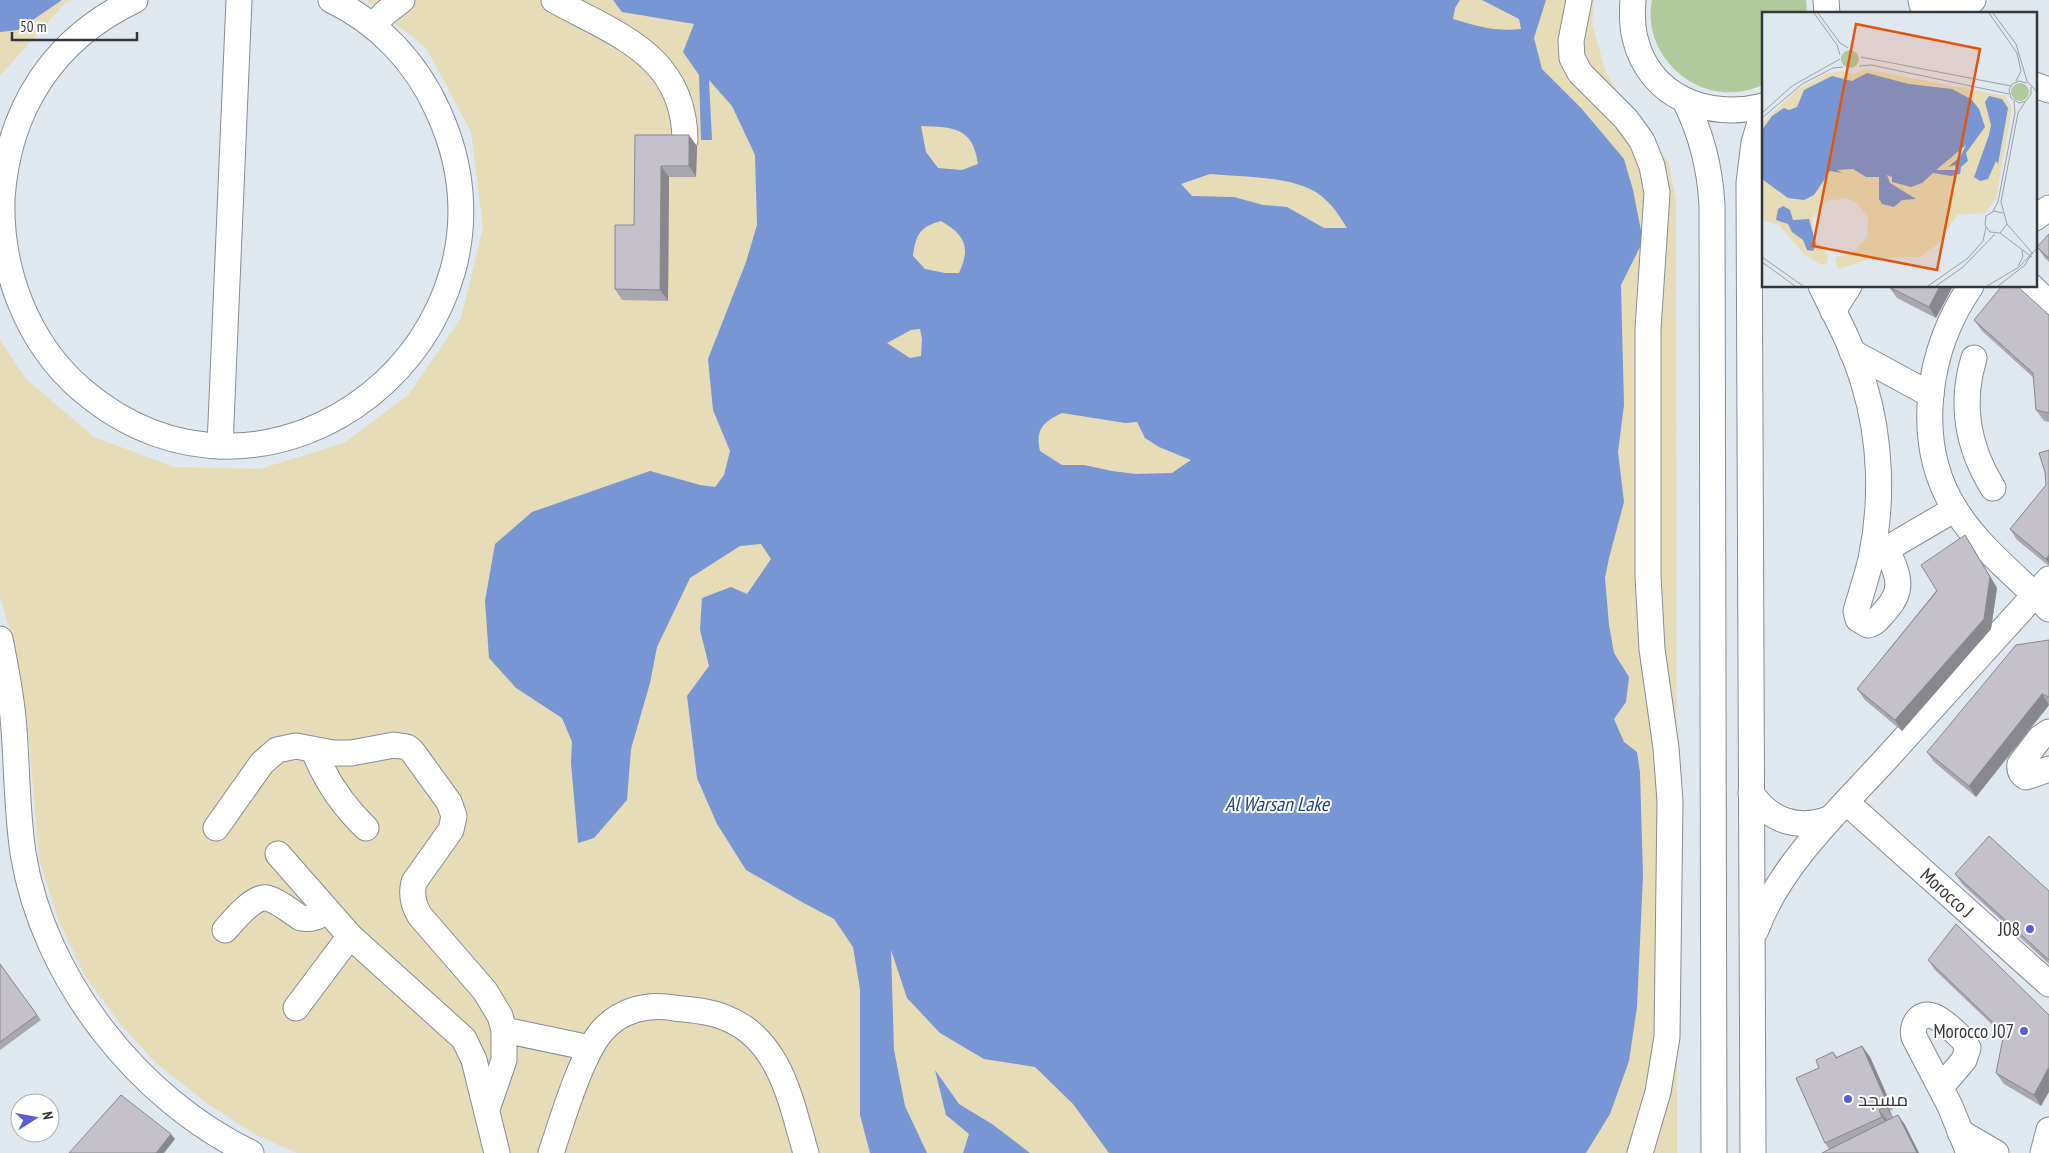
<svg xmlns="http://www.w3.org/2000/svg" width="2049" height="1153" viewBox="0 0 2049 1153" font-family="'PT Sans Narrow',Cairo,sans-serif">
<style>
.green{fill:#b0c99d}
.sand{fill:#e6dcb7}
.water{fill:#7796d3;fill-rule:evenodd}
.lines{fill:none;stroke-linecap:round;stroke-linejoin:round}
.minor-casing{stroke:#858c93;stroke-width:27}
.minor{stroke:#fff;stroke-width:25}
.wall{fill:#a9a6af}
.shaded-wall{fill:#89878e}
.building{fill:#c4c1cb;stroke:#89878e}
.poi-dot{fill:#5a5fd6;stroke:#fff;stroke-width:2}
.labels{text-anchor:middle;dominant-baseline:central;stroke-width:4;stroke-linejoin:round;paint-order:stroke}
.street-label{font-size:19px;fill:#34373a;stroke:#fff}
.poi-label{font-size:19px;fill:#34373a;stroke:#fff;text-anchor:end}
.water-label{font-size:20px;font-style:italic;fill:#1f4189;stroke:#fff}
.inset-road{fill:none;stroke:#9ba1a7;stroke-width:1}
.view{fill:#df570e;fill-opacity:0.15;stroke:#df570e;stroke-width:2.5}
.inset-edge{fill:none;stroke:#34373a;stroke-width:2.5}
</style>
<rect width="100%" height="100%" fill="#dfe7ef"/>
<path class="green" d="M1652,0H1806L1807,14H1763V85C1753,89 1743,92 1733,92C1685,95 1642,48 1652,0Z"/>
<path class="sand" d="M0,0H71L66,2L0,76Z
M366,0H1594L1592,24L1606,73L1633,116L1668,161L1676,200L1677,1153H297L256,1135L208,1104L157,1064L120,1024L85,976L58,919L39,859L28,727L14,646L0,596V340L26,379L94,437L174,467L260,469L344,443L409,394L461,318L483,227L471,132L426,48Z"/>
<path class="water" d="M0,0H62L18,30L0,32Z
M613,0H1460L1455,8L1453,19C1476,26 1497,32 1521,29L1519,19L1482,0H1546L1534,38L1542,69L1581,108L1624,159L1633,190L1643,241L1621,285L1624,405L1618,452L1624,502L1609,558L1605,578L1609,625L1614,653L1629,677L1626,702L1614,719L1624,742L1637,752L1640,772L1643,876L1637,1007L1629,1061L1610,1114L1586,1153H1109L1073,1104L1035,1067L984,1059L940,1033L907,998L891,950L894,1050L905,1106L927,1153H870L860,1115V989L853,947L834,919L802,902L746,870L717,824L697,778L687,696L709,666L700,630L702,598L731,587L747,594L771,559L761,544L740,546L690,578L657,647L650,683L631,749L627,800L594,838L578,843L571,763L572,742L562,718L516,688L489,658L485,601L495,544L532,512L650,471L700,485L715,487L724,475L730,451L713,410L708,359L746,262L757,225L755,155L732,106L709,80L712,140H701L699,75L683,52L694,24L622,12ZM921,126C953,127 973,127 978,164L962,170L938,168L926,152ZM1210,174C1241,177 1296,176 1320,195C1332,204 1339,215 1347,228H1324L1287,207L1263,205L1234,197L1192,196L1181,184ZM941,221C965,235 971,247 959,273H945L925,269L913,256C916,235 919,227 941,221ZM920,329L922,339L921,356L910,358L887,343L911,330ZM1062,413L1125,423L1137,422L1145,438L1159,447L1191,460L1172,473L1136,474L1112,471L1084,465H1062L1040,451C1035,429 1043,422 1062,413Z
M935,1070L959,1104L992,1124L1030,1153H963L969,1134L946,1115Z"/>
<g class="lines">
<defs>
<g id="minor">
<path d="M135,0C53,39 8,109 2,199C0,270 27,343 82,390C272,552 541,334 438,111C416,62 379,23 331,0"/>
<path d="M554,0C617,35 684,55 685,140"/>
<path d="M1579,0L1571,41L1572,58L1580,73L1626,119L1642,141L1652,166L1657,193L1648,329V576L1652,649L1666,748L1670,801L1667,1037L1658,1092L1640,1153"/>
<path d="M1633,0C1632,13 1632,26 1635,38C1649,97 1708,120 1763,106"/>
<path d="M1826,0L1827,14"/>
<path d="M1921,0C1923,24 1960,5 1973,0"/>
<path d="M374,25L385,13L402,0"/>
<path d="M2035,85L2049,90"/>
<path d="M1685,101C1702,135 1710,168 1712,205L1714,1153"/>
<path d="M2035,218L2049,208"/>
<path d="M1821,286C1837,318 1854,350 1864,384C1881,440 1883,502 1871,559C1867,576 1861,594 1856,611L1858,619L1868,625C1876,623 1880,617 1886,610C1906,588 1897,574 1887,549"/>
<path d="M1971,286C1927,349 1913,442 1955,509C1979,548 2018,577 2049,609"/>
<path d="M2031,286L2049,304"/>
<path d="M1833,311L1849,286"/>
<path d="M1852,352L1931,395"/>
<path d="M1974,358C1960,404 1968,448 1993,488"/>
<path d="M220,446L239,0"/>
<path d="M1873,557L1955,509"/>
<path d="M0,639C6,669 12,698 14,729C17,770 17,812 23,853C43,978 138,1099 251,1153"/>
<path d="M2049,732L2040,738L2020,764C2019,771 2021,774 2026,777L2049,769"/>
<path d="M314,751C326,781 343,806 366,828"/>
<path d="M1751,793C1770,821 1799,831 1831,818"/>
<path id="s1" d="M1846,802L2049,984"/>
<path d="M216,828L262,763L277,750L296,746L333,753H351L394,745L407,747L412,751L449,802L454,816L451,830L414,882C411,894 413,905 420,916L485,991L500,1016L504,1030V1060L487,1109"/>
<path d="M278,854L350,936L464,1039L474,1060L497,1153"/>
<path d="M225,930C233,921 254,895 267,898C279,901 291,912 301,918C313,920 318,917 326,910"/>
<path d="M1756,930C1779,866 1840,809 1886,759C1940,699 1995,639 2049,579"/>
<path d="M296,1008L350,936"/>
<path d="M504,1030L590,1048"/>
<path d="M1941,1087L1964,1060L1968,1048C1965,1039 1942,1019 1933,1016C1919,1011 1911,1026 1914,1037L1950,1106L1969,1153"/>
<path d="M1960,1132L1996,1153"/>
<path d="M551,1153C562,1121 581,1055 602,1031C620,1010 648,1003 674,1008C691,1010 710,1011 726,1018C781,1040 791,1103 806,1153"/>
<path d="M1753,1153L1749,183L1754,143L1763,112"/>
<path d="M2043,1153L2049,1130"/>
</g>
</defs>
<use href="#minor" class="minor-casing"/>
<use href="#minor" class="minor"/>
</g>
<path class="wall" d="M635,135L697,146L696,177H669L668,301L622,300L615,289L634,225Z
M2049,234V262L2045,258L2037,247Z
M1953,286L1936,318L1897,298L1889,287Z
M2049,315V422L2044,421L2036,410L2034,378L1982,331L1974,320Z
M2049,450V566L2017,540L2010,529L2046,485Z
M1972,546L1997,588L1991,629L1902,731L1865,700L1857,689Z
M2049,640V705L1976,797L1934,762L1927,752Z
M1955,874L2049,891V964L1963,885Z
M1928,960L2049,1015L2041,1106L2004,1084L1996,1073L2004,1036L1935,970Z
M0,964L41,1020L0,1050Z
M1862,1046L1870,1057L1893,1109L1890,1111L1893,1117L1898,1115L1905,1125L1919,1153H1822L1829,1149L1825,1143L1833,1052L1837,1057Z"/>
<path class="shaded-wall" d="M689,135L697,146L696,177L689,166Z
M661,166L669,177L668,301L660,290Z
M1940,286H1953L1936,318L1929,307Z
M1965,535L1972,546L1997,588L1991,629L1902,731L1895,720Z
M2049,555V564L2046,559Z
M2042,694L2049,705L1976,797L1969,786Z
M1862,1046L1870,1057L1893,1109L1885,1098Z
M2049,1067V1092L2041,1106L2034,1095Z
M1883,1100L1890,1111L1893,1118L1886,1107Z
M1879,1110L1887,1120L1890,1128L1882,1117Z
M1898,1115L1905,1125L1919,1153H1917Z
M171,1134L175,1139L164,1153H156Z"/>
<path class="building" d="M635,135H689V166H661L660,290L615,289V225H634Z
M2049,234V258L2037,247Z
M1890,286H1940L1929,307L1889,287Z
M2002,286H2017L2049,315V413L2036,410L2033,373L1974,320Z
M2049,450V555L2046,559L2010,529L2046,485L2045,472L2039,453Z
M1965,535L1990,577L1984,619L1895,720L1857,689L1937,591L1921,565Z
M2049,640V697L2042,694L1969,786L1927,752L2016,645Z
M1989,836L2049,891V960L1955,874Z
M1956,924L2049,1015V1067L2034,1095L1996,1073L2004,1033L1928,960Z
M0,964L37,1015L0,1042Z
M1862,1046L1885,1098L1883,1100L1886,1107L1879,1110L1882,1117L1825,1143L1796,1078L1819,1068L1816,1060L1833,1052L1836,1058Z
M121,1095L171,1134L156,1153H69Z
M1898,1115L1917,1153H1822Z"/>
<g class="poi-dot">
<circle cx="2030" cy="929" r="5"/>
<circle cx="2024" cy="1031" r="5"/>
<circle cx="1848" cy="1099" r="5"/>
</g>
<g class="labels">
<g class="street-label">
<text stroke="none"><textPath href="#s1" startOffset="136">Morocco J</textPath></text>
</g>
<g class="poi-label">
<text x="2020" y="929">J08</text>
<text x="2014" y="1031">Morocco J07</text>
<text x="1858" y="1099" text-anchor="start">مسجد</text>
</g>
<g class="water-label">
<text x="1277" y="804">Al Warsan Lake</text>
</g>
</g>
<g transform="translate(1762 12)">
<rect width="275" height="275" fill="#dfe7ef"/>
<path d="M79 47a9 9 0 1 1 18 0a9 9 0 1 1-18 0ZM249 80a9 9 0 1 1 18 0a9 9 0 1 1-18 0Z" fill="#b0c99d"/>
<path d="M103,57L243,84L250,96L234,187L223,201L195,203L178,230L158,245L111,246L76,257L73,246L92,239L105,225L106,206L95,191L85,186L65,189L50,206L52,226L66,243L65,251L59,253L42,242L17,213L0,208V111L36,77L63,62L78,59L92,62Z" fill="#e6dcb7"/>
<path d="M105,61L147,72L190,77L209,87L217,97L223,115L204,141L206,149L199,155L198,162L189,164L171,161L160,171L149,175L130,170V165L125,163L128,171L154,187L140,188L132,195L120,192L117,187V165H104L91,157L75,158L80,161L68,159L52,183L42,188L26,186L0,167V118L10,104L22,96L27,98L35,95L42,78L70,64L90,69ZM204,133L198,145L186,155L193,153L194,158H174ZM227,84L240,87L246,96L245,102L236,152L234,149L226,167L218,169L212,165L227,123L229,113L223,90ZM21,194L28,198L31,208L47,207L54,232L51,239L45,238L41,228L30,220L26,212L14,208L16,197Z" fill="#7796d3" fill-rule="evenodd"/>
<path class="inset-road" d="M52,1L75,33L78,43M56,1L78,31L86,36M227,1L255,41L259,59L254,69M231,1L254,32L265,69L275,80M99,45L249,74M97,54L109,53L247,82M265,71L257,69L250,72L247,78L249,86L257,91L264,89L269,82V75M0,101L30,74L78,47M0,106L40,72L71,56L81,55M231,199L236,190L253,101L252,89M241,201L232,199L224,204L223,213L228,220L238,221L245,212L239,190L256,101L263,90M245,212L271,242M238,221L270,245M0,245L41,274M0,250L33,274M256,254L261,245L260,238M166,274L206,246L221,229L224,215M174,274L201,255L233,222M225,274L257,255L275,236M236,274L263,253L270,241"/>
<path class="view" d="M94,12L218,37L175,258L51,234Z"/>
<rect width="275" height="275" class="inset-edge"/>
</g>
<g transform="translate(35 1118) rotate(79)"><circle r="24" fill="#ffffff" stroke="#aeafb0"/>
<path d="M0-4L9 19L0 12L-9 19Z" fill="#5a5fd6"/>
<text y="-8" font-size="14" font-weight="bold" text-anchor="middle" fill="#34373a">N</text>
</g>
<path d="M12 32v8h125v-8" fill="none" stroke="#34373a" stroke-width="2.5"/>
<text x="20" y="32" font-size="15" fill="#34373a" stroke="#ffffff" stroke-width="4" paint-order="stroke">50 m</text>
</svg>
